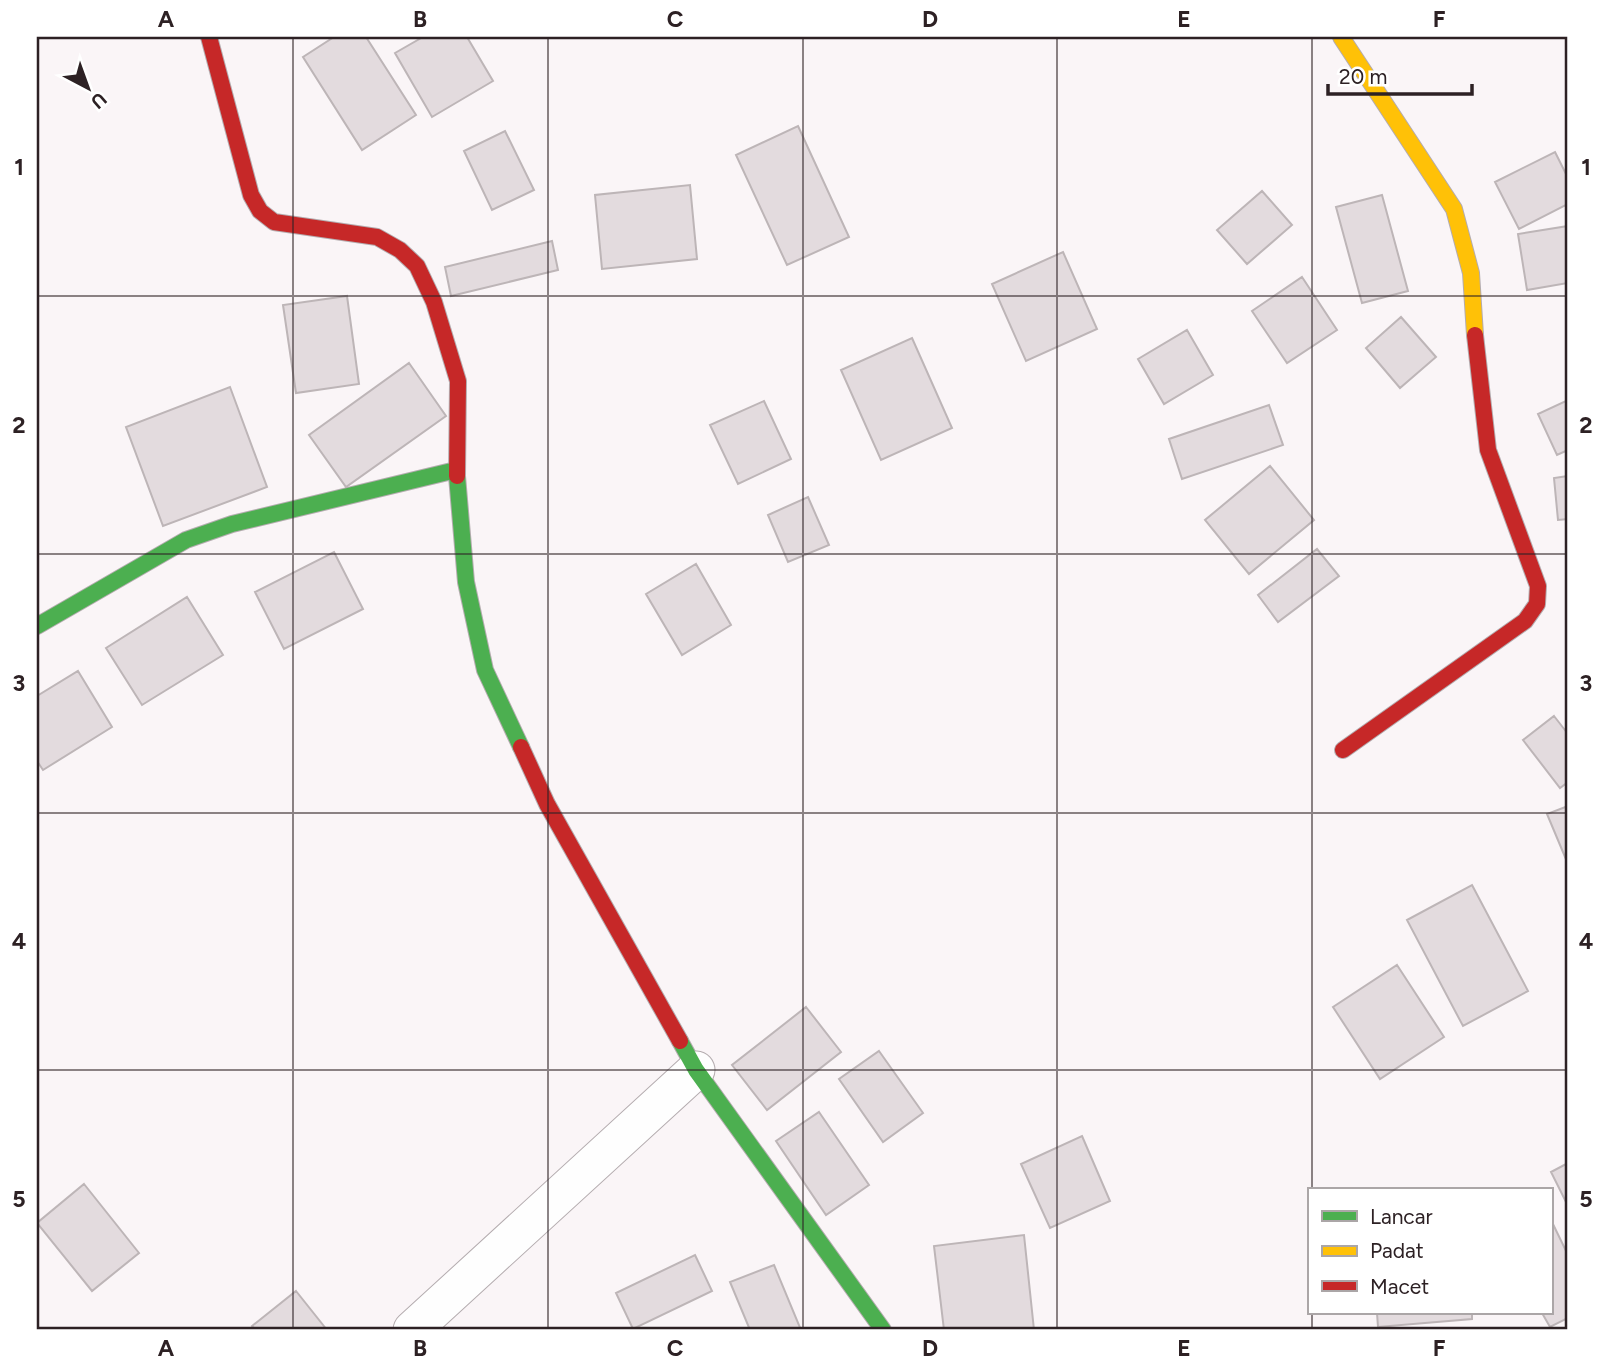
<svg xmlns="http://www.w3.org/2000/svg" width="1605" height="1367" viewBox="0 0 1605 1367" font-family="Figtree,sans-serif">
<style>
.building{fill:#e3dbde;stroke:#bdb5b7;stroke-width:2}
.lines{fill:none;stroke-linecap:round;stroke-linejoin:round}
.street-casing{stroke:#b4acaf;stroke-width:39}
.fast-casing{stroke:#b4acaf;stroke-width:18}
.slow-casing{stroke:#b4acaf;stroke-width:18}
.jam-casing{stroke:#b4acaf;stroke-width:18}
.street{stroke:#fefefe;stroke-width:37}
.fast{stroke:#4caf50;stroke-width:16}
.slow{stroke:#ffc107;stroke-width:16}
.jam{stroke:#c62828;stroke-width:16}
.grid{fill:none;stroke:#2d2124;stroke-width:2;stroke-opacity:0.55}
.neatline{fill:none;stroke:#2d2124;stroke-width:2.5}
.grid-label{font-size:23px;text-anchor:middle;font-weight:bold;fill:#2d2124}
</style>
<rect width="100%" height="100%" fill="#faf5f7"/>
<path class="building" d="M334,37H366L416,115L362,150L303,57Z
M423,37H467L493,81L432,117L395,53Z
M798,126L849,237L787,265L736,155Z
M505,131L534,190L492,210L464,151Z
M1555,152L1568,178V204L1519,229L1495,182Z
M690,185L697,259L602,269L595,195Z
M1262,191L1292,225L1247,264L1217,230Z
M1382,195L1408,291L1362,303L1336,207Z
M1568,226V283L1527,290L1518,234Z
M552,241L558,270L451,296L445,267Z
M1063,252L1097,329L1026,361L992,284Z
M1302,277L1337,330L1287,363L1252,311Z
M347,296L359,384L296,393L283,305Z
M1401,317L1436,357L1400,388L1366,348Z
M1187,330L1213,375L1164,404L1138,359Z
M912,338L952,428L881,460L841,370Z
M409,363L446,416L346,487L309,435Z
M230,387L267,487L163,526L126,427Z
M1568,400V450L1557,455L1538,414Z
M764,401L791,459L738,484L710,425Z
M1269,405L1283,445L1182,479L1169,439Z
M1270,466L1314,520L1249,574L1205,520Z
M1568,476V519L1558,520L1554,478Z
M808,497L829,545L788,562L768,515Z
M1317,549L1339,576L1278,622L1258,595Z
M334,552L363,609L284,649L255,592Z
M696,564L731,625L682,655L646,594Z
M187,597L223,655L142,705L106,648Z
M78,671L112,727L43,770L37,761V696Z
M1554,716L1568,734V782L1560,788L1523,740Z
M1568,806V864L1547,814Z
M1472,885L1528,991L1463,1026L1407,920Z
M1397,965L1444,1037L1380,1079L1333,1007Z
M806,1007L841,1052L767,1110L732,1065Z
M879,1051L923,1113L883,1142L839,1079Z
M819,1112L869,1185L826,1215L776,1141Z
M1082,1136L1110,1201L1050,1228L1021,1164Z
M1568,1163V1206L1551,1172Z
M84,1184L139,1253L92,1291L37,1223Z
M1551,1220L1568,1255V1318L1550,1327L1542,1313H1551Z
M1024,1235L1034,1330H944L934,1246Z
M695,1255L712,1291L633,1329L616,1293Z
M774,1265L801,1330H750L730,1282Z
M296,1291L327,1330H256L252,1326Z
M1377,1313H1472V1319L1378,1327Z"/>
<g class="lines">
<defs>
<path id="street" d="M412,1330L696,1070"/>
<path id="fast" d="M457,476L466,582L485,670L521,747
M37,626L186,540L232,524L456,470
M680,1041L696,1070L883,1330"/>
<path id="slow" d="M1341,37L1454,209L1471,273L1475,335"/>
<path id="jam" d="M209,37L251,195L260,211L274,222L377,237L400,250L417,266L434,302L458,381L457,476
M521,747L547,804L680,1041
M1343,750L1525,621L1537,604L1538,586L1488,450L1475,335"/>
</defs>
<use href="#street" class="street-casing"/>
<use href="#fast" class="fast-casing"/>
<use href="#slow" class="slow-casing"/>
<use href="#jam" class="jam-casing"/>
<use href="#street" class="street"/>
<use href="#fast" class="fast"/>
<use href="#slow" class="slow"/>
<use href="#jam" class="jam"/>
</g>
<path class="grid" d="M293,37V1330M548,37V1330M803,37V1330M1057,37V1330M1312,37V1190M37,296H1568M37,554H1568M37,813H1568M37,1070H1568M1312,1313V1330"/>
<rect width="1605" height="1367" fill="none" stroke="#ffffff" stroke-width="77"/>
<rect x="1308" y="1188" width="245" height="126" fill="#ffffff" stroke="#aba6a7" stroke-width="2"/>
<rect x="1322" y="1211" width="35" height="10" fill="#4caf50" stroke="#aba6a7" stroke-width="2"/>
<text x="1370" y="1224" font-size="21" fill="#2d2124">Lancar</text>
<rect x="1322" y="1246" width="35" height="10" fill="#ffc107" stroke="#aba6a7" stroke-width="2"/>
<text x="1370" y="1258" font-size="21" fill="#2d2124">Padat</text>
<rect x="1322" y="1281" width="35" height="10" fill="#c62828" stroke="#aba6a7" stroke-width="2"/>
<text x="1370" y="1294" font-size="21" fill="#2d2124">Macet</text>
<g transform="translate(88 88) rotate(139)" stroke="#ffffff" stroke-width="5" paint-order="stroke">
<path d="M0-5L12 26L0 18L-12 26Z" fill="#2d2124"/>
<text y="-10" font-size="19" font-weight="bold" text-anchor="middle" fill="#2d2124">U</text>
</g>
<path d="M1328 84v10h144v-10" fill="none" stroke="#2d2124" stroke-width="3.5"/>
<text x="1339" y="84" font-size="21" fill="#2d2124" stroke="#ffffff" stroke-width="5" paint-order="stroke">20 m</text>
<rect x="38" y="38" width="1528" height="1290" class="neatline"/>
<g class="grid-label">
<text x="166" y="27">A</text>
<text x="420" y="27">B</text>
<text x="675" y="27">C</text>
<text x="930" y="27">D</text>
<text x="1184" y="27">E</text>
<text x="1439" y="27">F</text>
<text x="19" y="175">1</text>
<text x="1586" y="175">1</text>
<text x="19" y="433">2</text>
<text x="1586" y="433">2</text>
<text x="19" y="691">3</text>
<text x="1586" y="691">3</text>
<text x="19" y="949">4</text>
<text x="1586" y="949">4</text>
<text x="19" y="1207">5</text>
<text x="1586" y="1207">5</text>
<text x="166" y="1356">A</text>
<text x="420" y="1356">B</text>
<text x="675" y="1356">C</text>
<text x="930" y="1356">D</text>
<text x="1184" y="1356">E</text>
<text x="1439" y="1356">F</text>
</g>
</svg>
